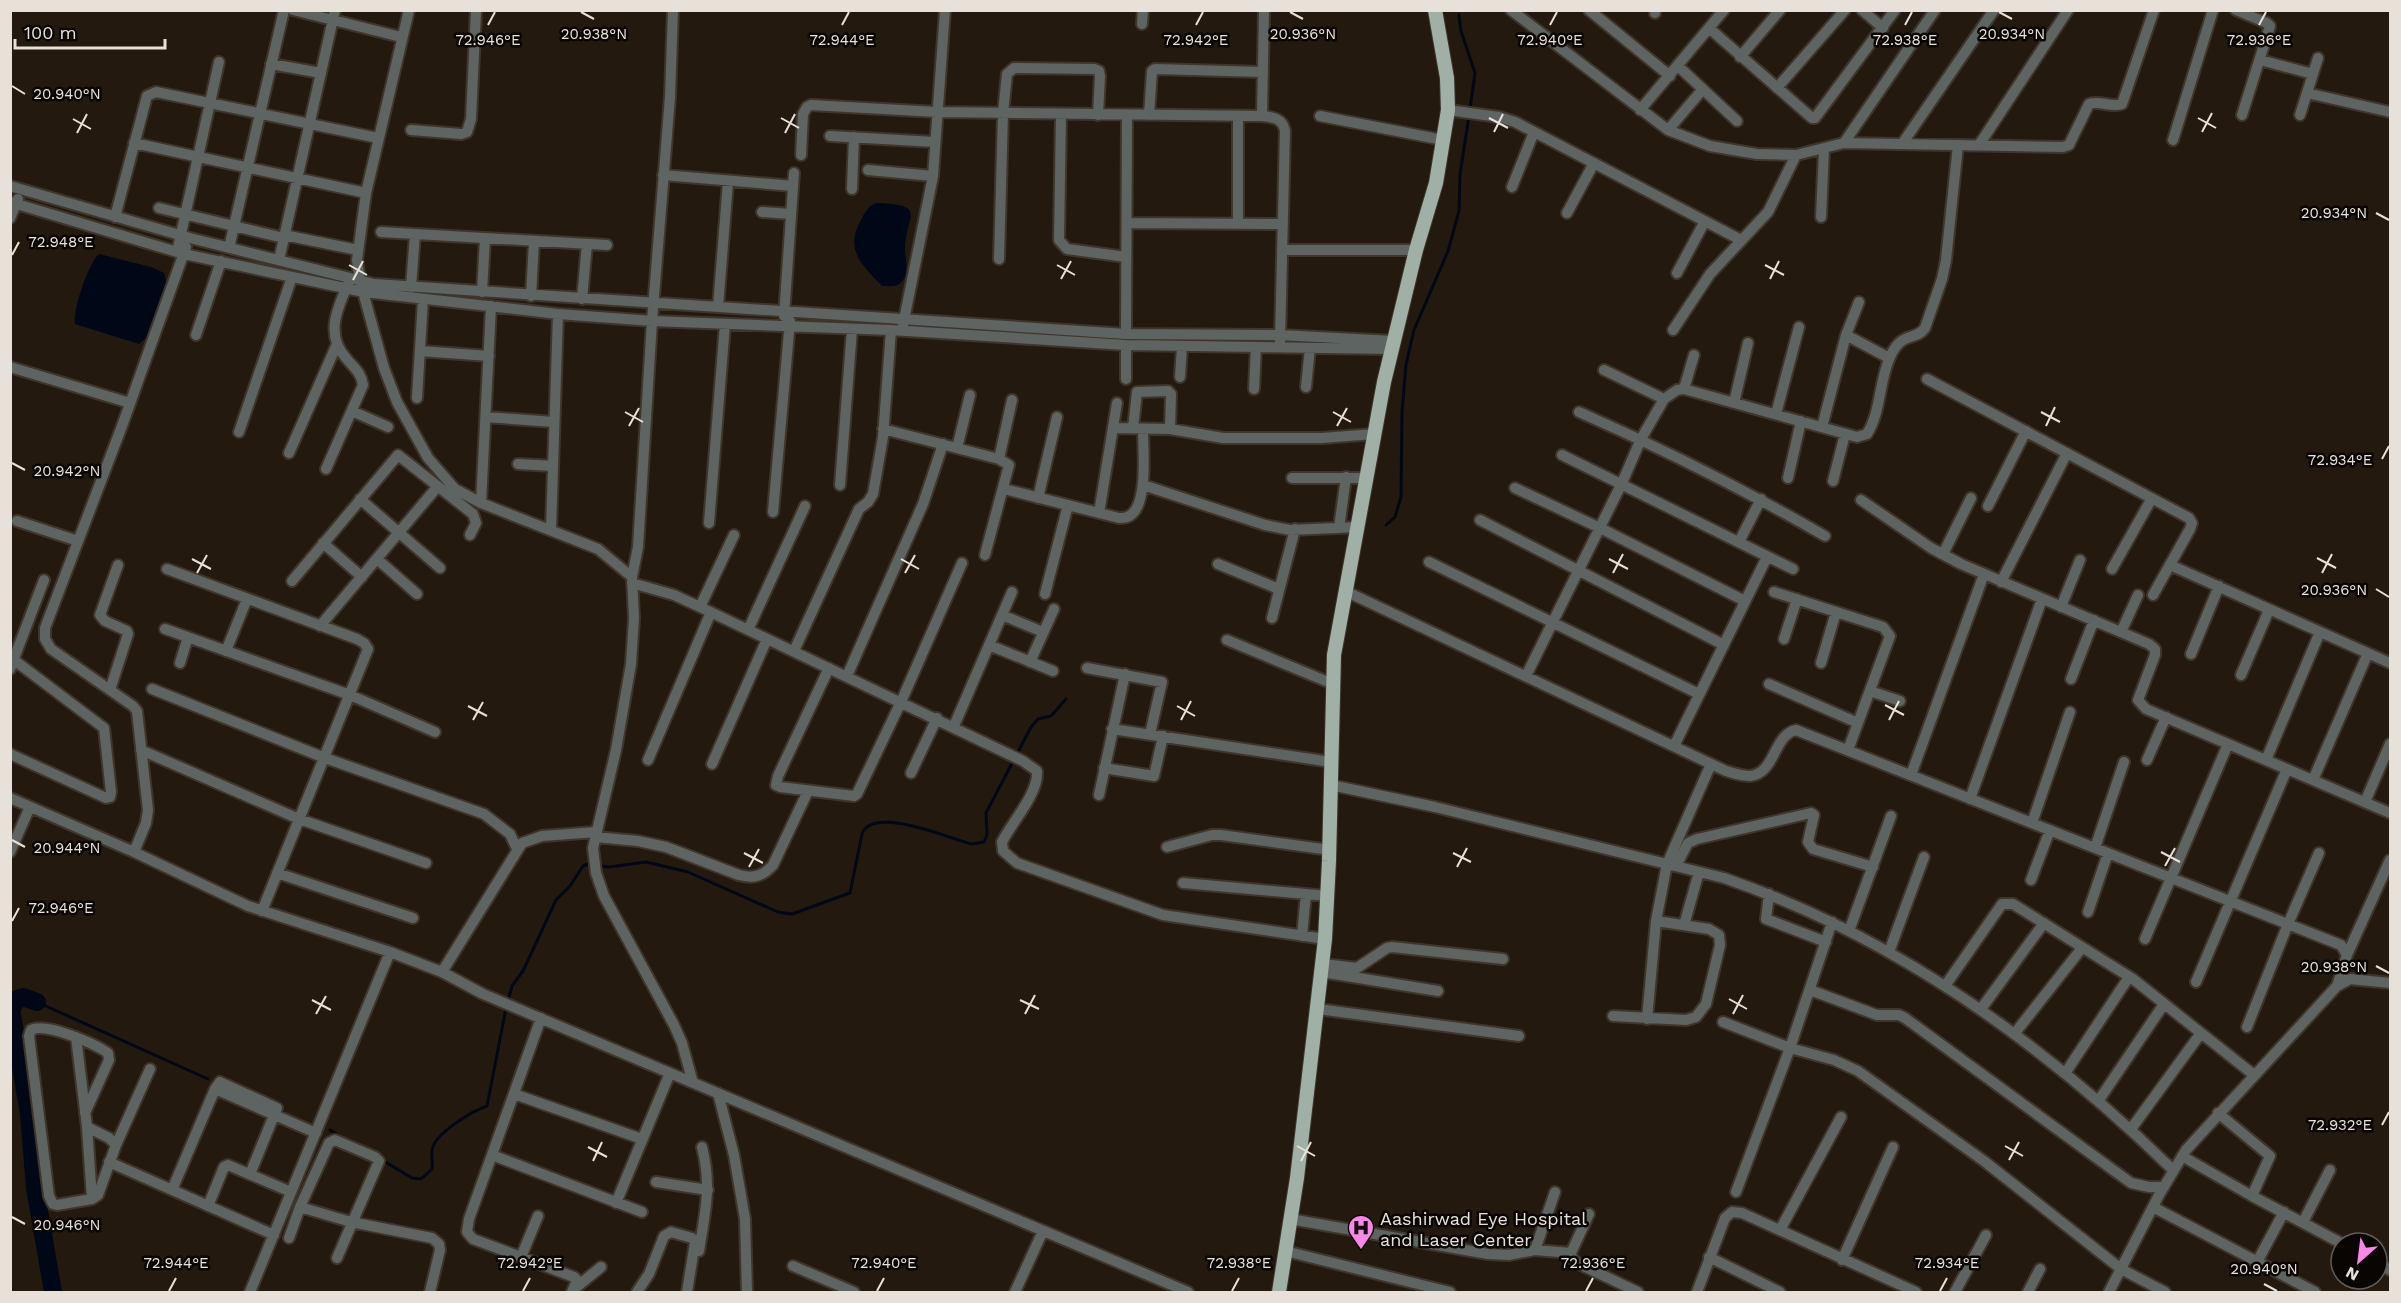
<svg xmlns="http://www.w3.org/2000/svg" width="2401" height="1303" viewBox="0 0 2401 1303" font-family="'Work Sans',sans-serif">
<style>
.water{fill:#000818}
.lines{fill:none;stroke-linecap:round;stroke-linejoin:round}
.stream{stroke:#000818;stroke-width:3}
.river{stroke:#000818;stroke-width:18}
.minor-casing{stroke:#3f352b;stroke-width:14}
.major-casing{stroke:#3f352b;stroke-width:16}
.minor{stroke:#5e6461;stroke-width:10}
.major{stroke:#a1b0a7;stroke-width:14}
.ticks{fill:none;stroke:#e8e1da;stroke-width:2}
.labels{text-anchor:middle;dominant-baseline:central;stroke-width:5;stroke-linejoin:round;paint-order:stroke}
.poi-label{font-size:18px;fill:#e8e1da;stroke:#090503;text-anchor:start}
.ticks-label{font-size:15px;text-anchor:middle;fill:#e8e1da;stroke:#090503;stroke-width:5;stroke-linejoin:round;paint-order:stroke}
</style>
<rect width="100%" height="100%" fill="#23190f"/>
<path class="water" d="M876,203C929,205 906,215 905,248C905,258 909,272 903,280C898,288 890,286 882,286C862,265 844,250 861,220C865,212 868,206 876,203Z
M99,254L151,267L164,273L166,282L146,338L139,344L75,324C72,311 89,262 99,254Z"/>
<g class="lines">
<path class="stream" d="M1459,15L1461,31L1475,73L1470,109
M1386,525L1395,517L1401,497L1402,412L1406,365L1414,330L1448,251L1459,211L1460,174L1469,116
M508,1001L512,986L523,971L556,900L570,886L583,866L588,864L609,867L646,862L688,872L778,912L792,914L850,893L862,834C872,805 949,838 971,844L984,842L987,835L986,813L1031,727L1038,719L1051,716L1066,699
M37,1002L208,1079
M330,1130L347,1140
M382,1160L412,1178L421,1179L432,1169C433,1162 431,1156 432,1150C434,1134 472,1111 487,1106L506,1008"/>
<path class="river" d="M37,1002L23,997L17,999L12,1008V1015L29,1114L35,1188L53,1292"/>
<defs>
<path id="minor" d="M293,10L401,37
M409,10L366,193L357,260L360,281L384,368L397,402L428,458L455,489L481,503L598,549L632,577
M673,10L670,97L652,321L638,547L632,577L634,618L631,664L616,750L593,848L596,873L604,896L674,1025L682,1043L693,1083
M1511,10L1668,130L1710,146L1757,154L1796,155L1844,143L2063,147L2069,145L2089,104C2100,100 2111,108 2122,104L2154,10
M1589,10L1670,76
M1655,10V13
M1862,10L1883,28
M2236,10L2267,23L2270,26L2242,115
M1142,24L1143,10
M1709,28L1812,118H1815L1895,10
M1740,57L1780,10
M2260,60L2313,74
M271,64L321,73
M1678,66L1737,121
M1777,88L1845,10
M2307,93L2390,112
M1448,110L1499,117L1515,122L1741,240
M1640,110L1724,10
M1061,114L1059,240L1067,249L1126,257
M1149,115L1152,71L1155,69L1263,72
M2300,115L2318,58
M1262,116L1264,10
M1320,116L1443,140
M411,130L461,134L467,132L471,119L476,10
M1668,130L1703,89
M830,136L935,142
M2173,140L2213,10
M134,143L366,193
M1844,143L1935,10
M1902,144L1994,10
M1979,145L2068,10
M801,155L803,114L807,107L811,105L937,112L1262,116C1274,117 1283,119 1285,131L1280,341
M868,170L933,176
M663,175L793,186
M10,186L190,238L374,284L1126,334L1280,335L1394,341
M1512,187L1534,132
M852,189L854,137
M10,202L184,254L364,292L558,314L652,321L891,330L1126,345L1392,349
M159,208L284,238
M762,212L791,214
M1567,213L1594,163
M115,217L147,96L156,92L378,138
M1821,217L1824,149
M10,218L18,199
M1127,223L1283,224
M1238,224V116
M381,232L607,245
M284,235L358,250
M229,248L284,10
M1282,250H1416
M177,252L219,62
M999,259L1003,113L1007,74L1014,68L1094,69L1099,71L1100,76L1098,115
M279,260L335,10
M1677,273L1705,221
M411,287L415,234
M482,292L485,238
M531,296L534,241
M582,299L587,244
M718,307L728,182
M784,316L794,173
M903,325L933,176L945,10
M1673,330L1710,274L1768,212L1796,155
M1126,334L1127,115
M196,335L221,261
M1846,335L1889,358
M420,351L489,356
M10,367L130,403
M1604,370L1664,399
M1180,377L1182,346
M1126,379V345
M1927,379L2189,518L2192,523L2190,529L2153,595
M1306,387L1310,348
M1254,389L1256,347
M1684,389L1694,355
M417,398L423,299
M1734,403L1748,343
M352,411L388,427
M1579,412C1663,449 1745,490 1825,536
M1776,414L1799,327
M486,417L554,422
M1822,427L1846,335L1859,302
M1113,428L1170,429L1223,438H1322L1374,434
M1133,428L1137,392L1168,391L1171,394L1170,429
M883,429L999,459L1009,465L985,555
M239,432L292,277
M957,448L970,395
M289,453L337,344
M1562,455L1793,569
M999,459L1012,400
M518,464L553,466
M326,469L363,385C361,372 354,368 346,358C325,335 337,309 348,284
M1292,478H1367
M1788,478L1801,421
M1833,481L1845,434
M840,485L852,329
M1143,485L1265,525L1290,530L1358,527
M1515,488L1600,528L1745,601
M1004,489L1119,518C1124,518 1128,518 1132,514C1148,500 1143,449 1143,429
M1038,498L1057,417
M360,499L440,568
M1861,500L1931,548L1961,564L2149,644L2155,649V655L2138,700L2146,709L2390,813
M481,503L491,306
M1988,506L2026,431
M773,512L790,321
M1099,513L1117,403
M1480,520L1724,645
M17,521L78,541
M709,523L725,324
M1339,528L1346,477
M551,529L558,314
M1739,542L1761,499
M323,543L362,577
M1943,554L1971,498
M377,559L417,594
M1429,562L1699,694
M1218,564L1279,589
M2170,565L2390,663
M167,569L357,639L364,643L368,649L262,911
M2112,569L2152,498
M292,581L398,455L473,514L476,523L470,535
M2001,582L2067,453
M632,583L674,595L700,607L1023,761L1037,771C1039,793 1012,822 1002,842L1003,851L1017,863L1163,915L1325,939
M1345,591L1726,771C1733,773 1742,776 1750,776C1776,773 1773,735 1796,730L2341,945L2347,955L2337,986
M1774,592L1883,627L1890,636L1848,750
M1045,594L1068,505
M700,607L734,535
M2061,607L2080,560
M1002,615L1043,632
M1272,618L1295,529
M320,626L438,486
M165,629L350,695L435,732
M748,630L805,506
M2121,632L2138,595
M1784,639L1797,599
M1227,640L1333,684
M989,645L1053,671
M226,651L247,599
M794,651L859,509L868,502L873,494L883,437L891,330
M2191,654L2219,586
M1030,662L1054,609
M180,663L188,637
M1821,663L1836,612
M829,668L778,776L776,785L780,787L854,796L857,794L901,702L962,563
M1087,668L1162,682L1150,734
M10,669L44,580
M2241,675L2269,610
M847,676L923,504L943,444
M1526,676L1622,483L1641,439L1664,399L1677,390L1684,389L1857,437L1867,434C1881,412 1879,381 1890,357C1902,330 1915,342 1925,328L1942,279L1946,260L1958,145
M2071,679L2094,620
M1769,684L1858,723
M152,689L325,758L484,814L510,834L517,849
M110,690L128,634L127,631L105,621L100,615L118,565
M1870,691L1900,701
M954,726L1012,592
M1112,729L1331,762
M1674,746L1767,557
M141,750L299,819L426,863
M10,754L106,798L110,797L111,792L104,728L14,660
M648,760L711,612
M2147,760L2166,717
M2266,760L2320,632
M712,764L767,639
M1104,768L1154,776L1163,736
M911,773L937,718
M1911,775L1984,574
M2313,780L2368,653
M1331,785L1435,807L1724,878C1896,937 2044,1044 2173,1170
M1099,795L1125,674
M10,798L134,852L248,906L390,952L442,972L483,994L1188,1292
M1970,799L2042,599
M2365,802L2390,744
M2032,823L2070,712
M595,837L638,841L666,847L739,875C754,879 763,876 773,865L808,791
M1167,847L1212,835H1221L1330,850
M2095,848L2124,762
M10,852L30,807
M134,852L146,823L148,810L137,711L133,706L51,649L45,639V628L122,426L186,247
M1676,866L1688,843L1697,839L1811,813L1814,815L1808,842L1813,849L1873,867
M277,873L413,918
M2031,880L2050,830
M1183,883L1328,896
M1769,894L1766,919L1826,942
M2088,912L2108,853
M1684,925L1699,872
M1849,931L1891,816
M1302,936L1306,894
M2145,939L2228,744
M1889,952L1924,857
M2347,955L2390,860
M1323,964L1357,968L1387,948L1392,947L1503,959
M442,972L522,843L542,836L596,832
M1322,972L1438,991
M2196,982L2287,769
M1945,986L2002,904H2013L2133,979L2254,1075
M1810,990L1877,1015H1899L1905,1018L2131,1183L2149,1187H2164
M1318,1009L1519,1036
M1981,1009L2044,923
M1613,1016L1686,1020L1696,1017L1706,1004L1720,945L1719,935L1709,929L1656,921
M541,1018L469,1219L467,1232L473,1239L574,1277L577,1280L572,1292
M1647,1019L1656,921L1667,864L1711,764
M1723,1022L1790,1048L1834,1060L1858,1071L1984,1161L2121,1269L2165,1292
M2247,1027L2288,924L2319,853
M2015,1033L2082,948
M76,1037L87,1127L92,1199
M2066,1072L2129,977
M215,1089L316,1133
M718,1093L734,1155L745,1219L747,1292
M514,1094L642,1139
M2099,1100L2164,1004
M85,1113L109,1060L108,1053C95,1044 46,1022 31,1030L29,1036L49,1196L53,1204L57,1205L92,1199L98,1195L116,1145L109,1138L87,1127
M2218,1113L2270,1156L2252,1196
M2131,1129L2201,1033
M116,1145L150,1069
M492,1155L642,1212
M2182,1156L2252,1196L2341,1243
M109,1162L274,1235
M656,1182L708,1190
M172,1190L215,1089L220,1082L277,1108L250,1174
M1736,1192L1790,1048L1832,922
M616,1203L670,1073
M208,1206L224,1167L228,1165L291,1192
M300,1207L351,1222L432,1238L439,1244L440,1250L430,1292
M2153,1207L2315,1292
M1589,1214L1571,1253L1572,1258L1577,1263L1638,1292
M1290,1219L1488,1254L1509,1255L1535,1250L1571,1253
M2303,1222L2330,1170
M1780,1230L1841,1117
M289,1238L300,1207L329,1143L335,1140L375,1157L379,1161L337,1258
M1535,1250L1555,1192
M699,1251C705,1212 712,1187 702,1147
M1285,1251L1450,1292
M521,1257L538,1216
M1709,1257L1780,1292
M1842,1260L1893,1147
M2257,1262L2284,1212
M2377,1263L2390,1270
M793,1266L854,1292
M574,1289L601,1267
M250,1292L390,952
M637,1292L649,1274L664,1236L671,1232L692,1238L695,1242L687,1292
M1015,1292L1043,1231
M1697,1292L1725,1218L1732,1212L1742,1213L1916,1292
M1955,1292L1986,1235
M2028,1292L2040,1269
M2109,1292L2159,1195L2186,1150L2337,986L2350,979L2390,983"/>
<path id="major" d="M1279,1292L1297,1178L1325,939L1329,861L1334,655L1384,382L1416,250L1436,183L1448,110L1447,78L1435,10"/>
</defs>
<use href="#minor" class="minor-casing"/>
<use href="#major" class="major-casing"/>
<use href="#minor" class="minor"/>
<use href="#major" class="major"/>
</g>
<path class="ticks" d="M581,12L594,19M1290,12L1303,19M1999,12L2012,19M488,25L495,12M842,25L849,12M1196,25L1203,12M1550,25L1557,12M1905,25L1912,12M2259,25L2266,12M12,86L25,94M781,118L799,128M1489,118L1508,128M2198,118L2216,128M73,119L91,129M1494,132L1503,114M2202,132L2212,113M77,133L87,114M785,133L795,114M2376,213L2389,220M12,255L19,242M349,265L367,275M1057,265L1075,275M1765,265L1784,275M1061,279L1071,261M1770,279L1779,261M353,280L363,261M625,412L643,422M1333,412L1351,422M2041,412L2060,422M629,426L639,408M1337,426L1347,408M2046,426L2055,407M2382,459L2389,446M12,463L25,470M2317,558L2336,568M192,559L211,569M901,559L919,569M1609,559L1628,569M197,573L207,555M905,573L915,555M1613,573L1623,554M2322,573L2332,554M2376,589L2389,597M1885,705L1904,715M468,706L487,716M1177,706L1195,716M473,720L483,702M1181,720L1191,701M1889,720L1899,701M12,840L25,847M2161,852L2180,862M744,853L763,863M1453,853L1471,862M2165,866L2175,848M749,867L759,849M1457,867L1467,848M12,921L19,908M2376,966L2389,973M1729,999L1747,1009M312,1000L331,1010M1020,1000L1039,1009M316,1014L326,996M1025,1014L1035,995M1733,1014L1743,995M2382,1125L2389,1112M1297,1146L1315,1156M2005,1146L2023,1156M588,1147L607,1157M2009,1160L2019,1142M593,1161L602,1142M1301,1161L1311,1142M12,1217L25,1224M2264,1284L2277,1291M169,1291L176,1278M523,1291L530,1278M877,1291L884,1278M1232,1291L1239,1278M1586,1291L1593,1278M1940,1291L1947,1278"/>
<defs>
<symbol id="hospital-pin" viewBox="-11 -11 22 30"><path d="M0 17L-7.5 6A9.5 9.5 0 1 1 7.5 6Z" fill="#fa87e8" stroke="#090503"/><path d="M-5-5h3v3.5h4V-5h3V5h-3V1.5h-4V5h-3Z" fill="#111"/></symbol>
</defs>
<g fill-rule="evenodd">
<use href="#hospital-pin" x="1346" y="1213" width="30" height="40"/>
</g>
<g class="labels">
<g class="poi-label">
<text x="1380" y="1218">Aashirwad Eye Hospital<tspan x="1380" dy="21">and Laser Center</tspan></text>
</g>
</g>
<g class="ticks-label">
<text x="594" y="39">20.938°N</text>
<text x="1303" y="39">20.936°N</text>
<text x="2012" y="39">20.934°N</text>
<text x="488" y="45">72.946°E</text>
<text x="842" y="45">72.944°E</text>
<text x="1196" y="45">72.942°E</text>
<text x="1550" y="45">72.940°E</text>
<text x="1905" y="45">72.938°E</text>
<text x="2259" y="45">72.936°E</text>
<text x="67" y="99">20.940°N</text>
<text x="2334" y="218">20.934°N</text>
<text x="61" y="247">72.948°E</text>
<text x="2340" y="465">72.934°E</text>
<text x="67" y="476">20.942°N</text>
<text x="2334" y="595">20.936°N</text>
<text x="67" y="853">20.944°N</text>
<text x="61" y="913">72.946°E</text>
<text x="2334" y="972">20.938°N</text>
<text x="2340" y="1130">72.932°E</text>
<text x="67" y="1230">20.946°N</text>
<text x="176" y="1268">72.944°E</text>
<text x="530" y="1268">72.942°E</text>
<text x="884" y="1268">72.940°E</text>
<text x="1239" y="1268">72.938°E</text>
<text x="1593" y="1268">72.936°E</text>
<text x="1947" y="1268">72.934°E</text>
<text x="2264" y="1274">20.940°N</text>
</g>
<rect width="2401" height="1303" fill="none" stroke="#e8e1da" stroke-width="24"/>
<g transform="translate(2359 1261) rotate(208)"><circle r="28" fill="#090503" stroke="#625d59" stroke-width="1.5"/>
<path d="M0-4.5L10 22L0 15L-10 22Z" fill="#fa87e8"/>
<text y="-9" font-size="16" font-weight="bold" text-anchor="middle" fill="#e8e1da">N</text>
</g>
<path d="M15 39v9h150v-9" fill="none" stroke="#e8e1da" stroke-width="3"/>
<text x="24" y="39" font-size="18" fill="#e8e1da" stroke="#090503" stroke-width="4.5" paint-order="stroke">100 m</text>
</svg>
